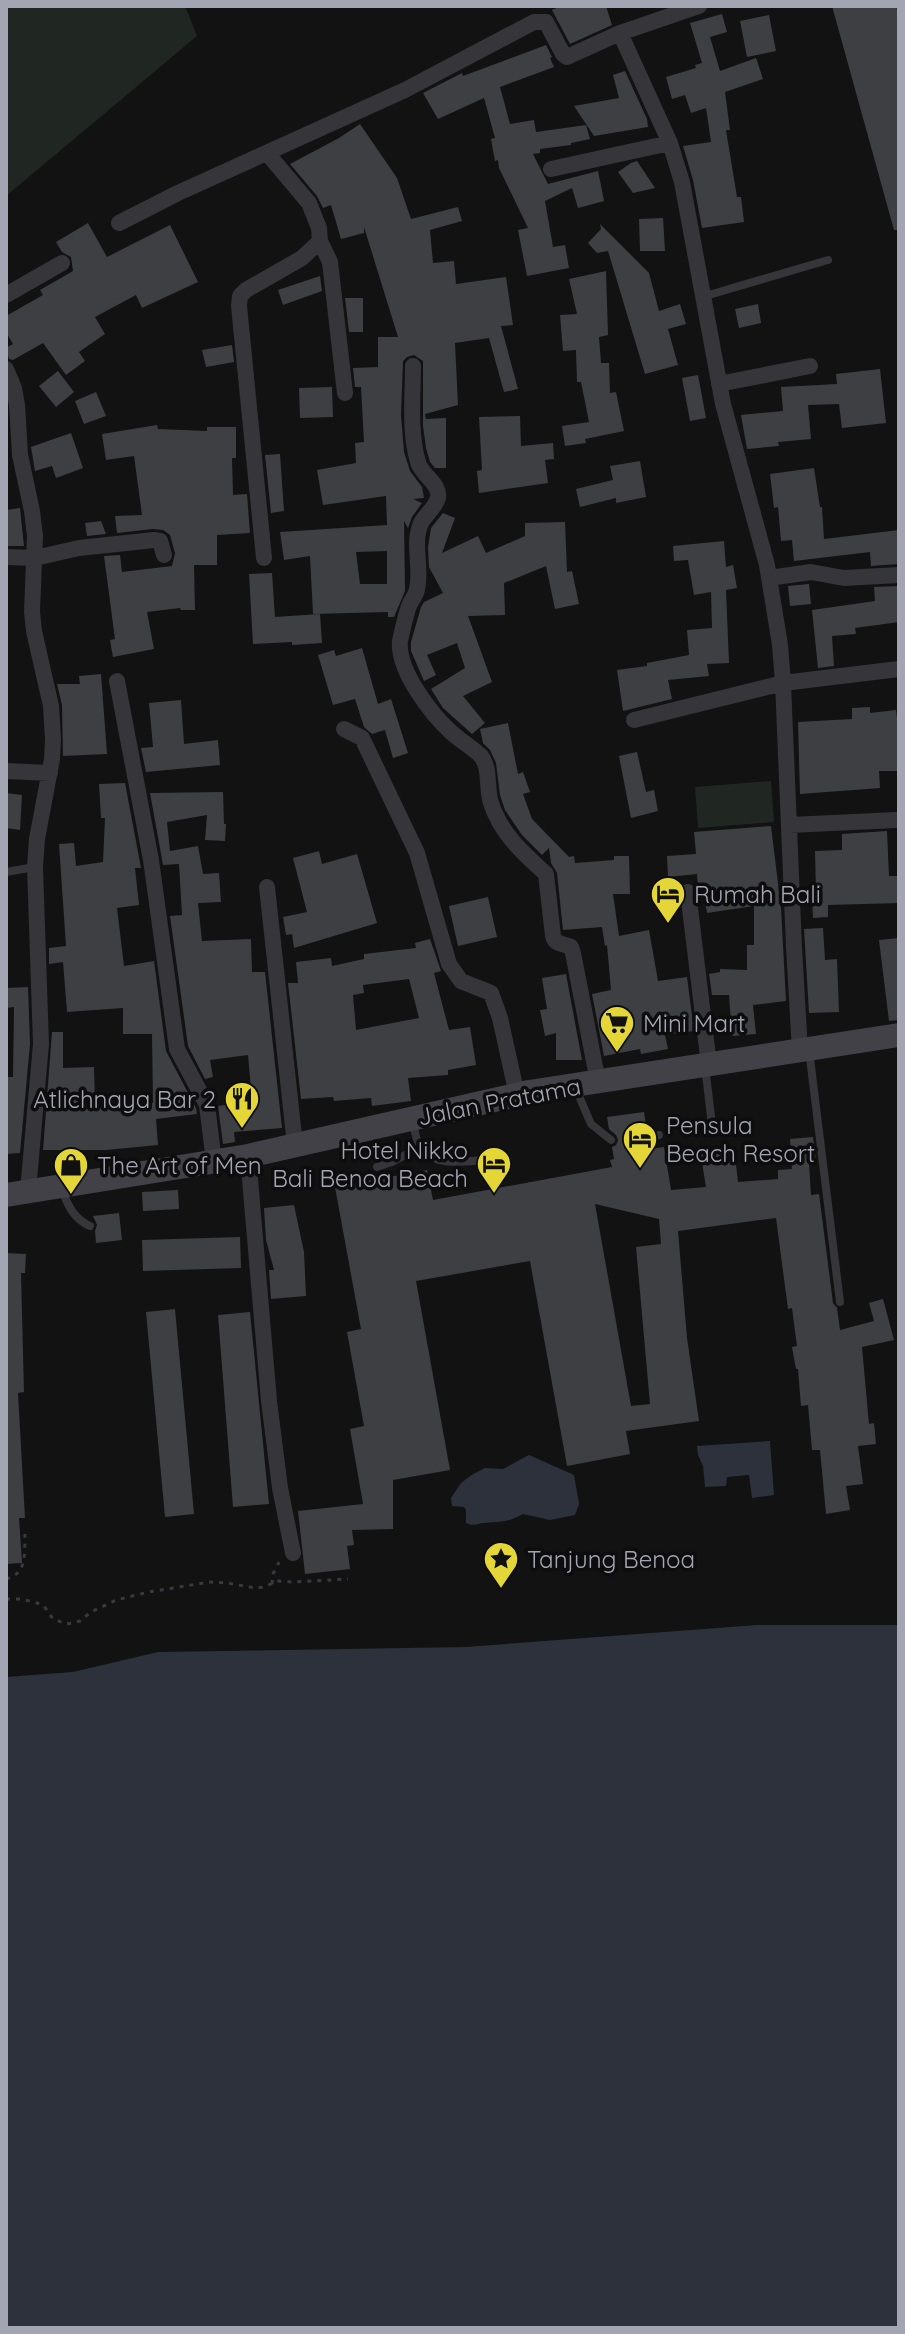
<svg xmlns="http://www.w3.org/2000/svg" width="905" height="2334" viewBox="0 0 905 2334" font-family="Quicksand,sans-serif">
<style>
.green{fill:#202723}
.water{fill:#2c313b}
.building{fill:#3e3f43;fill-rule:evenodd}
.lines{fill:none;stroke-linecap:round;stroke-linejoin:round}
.path{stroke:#39393f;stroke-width:3;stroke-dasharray:4 6;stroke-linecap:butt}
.lane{stroke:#35353a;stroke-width:8}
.street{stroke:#35353a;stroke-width:16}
.secondary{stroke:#414147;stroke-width:24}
.labels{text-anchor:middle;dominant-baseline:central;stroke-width:7;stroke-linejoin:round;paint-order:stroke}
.poi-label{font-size:24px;fill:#a4a5b3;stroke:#0d0d0e;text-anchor:start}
.street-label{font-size:24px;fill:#a4a5b3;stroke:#0d0d0e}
</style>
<rect width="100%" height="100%" fill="#121213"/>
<path class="green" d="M6,6H185L197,36L6,196Z
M771,781L774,822L698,828L695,787Z"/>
<path class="water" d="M770,1441L774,1495L752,1498L749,1475L727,1477L726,1486L705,1487L703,1466L698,1455L697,1446Z
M529,1455L574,1475L579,1504L575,1515L550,1520L523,1514C507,1523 502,1521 485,1523C477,1523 475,1527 466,1523V1510L464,1507L452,1506L451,1498L461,1483L473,1474L485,1468L503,1469Z
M757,1625H899V2328H6V1677L73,1672L158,1652L466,1647Z"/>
<path class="building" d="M561,6H606L612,25L570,44L552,10Z
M832,6H896L899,17V230H894Z
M722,14L727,32L710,37L720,71L756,58L763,79L725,92L730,130H726L737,197H741L744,222L702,228L693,180L683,146L711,142L706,108L691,113L685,95L672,99L666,77L696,68L695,65L702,63L690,23Z
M769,15L776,51L747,57L740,21Z
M546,45L552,57L550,58L554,67L500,87L510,124L534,120L536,132L586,125L590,139L571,143V145L540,149V153L533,154L548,184L598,171L604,201L578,208L572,188L545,201L553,247L565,245L569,268L527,276L518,230L528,228L499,168L498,160L495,161L491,139L495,138L484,98L438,119L423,93L462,73L463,76Z
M625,71L647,119L648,127L594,136L574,106L619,98L613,75Z
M360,124L397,178L411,219L458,207L462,221L430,230L433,263L454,261L456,284L506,277L513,325L501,326L518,389L504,392L489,338L455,343L458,405L425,414L426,419L446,418V468H435L430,462L426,448L423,426V361L414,355L407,357L403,361L401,415L404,452L410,471L422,487L424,498L413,499L422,503L412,517L408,528L404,521L405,591L394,617H388V612L313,614L310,556L284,560L280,532L387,525L386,496L323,505L317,470L356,463L355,443L364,442L361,387H355L353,368L378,367V337H398L364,227V233L341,239L331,205L323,208L317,196L290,164L339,138ZM387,551V584H360L356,552Z
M637,161L655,188L633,193L618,172L631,163Z
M663,218L665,251H640L639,219Z
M88,223L107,257L170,225L198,282L142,308L136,295L95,317L105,334L79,352L85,361L66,375L43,343L13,360L9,359L6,348L13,344L6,332V316L43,295L40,290L73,271L71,257L62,252L56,242Z
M600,224L649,273L659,311L680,304L686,324L668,329L678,365L645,374L608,251L597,253L588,243L601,229Z
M606,271L608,335L599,337L601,363H609L610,393L616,392L624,431L585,439L586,443L565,446L562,426L589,422L581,382H577L576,350L563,351L560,315L577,314L569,279Z
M320,276L322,291L283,305L278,290Z
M345,298H363V332H349Z
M758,304L761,323L739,328L735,309Z
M232,345L234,362L206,367L202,350Z
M880,369L886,423L842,428L839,404L808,405L811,439L778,442L779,446L747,449L741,415L783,411L781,387L837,384L836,374Z
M58,371L74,392L56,407L39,386Z
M698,375L706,418L690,421L682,378Z
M332,387L333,417L300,418L299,388Z
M96,392L106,416L84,424L75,401Z
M520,416L521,446L553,443L554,459L545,460L548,483L479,493L477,471L482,470L479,417Z
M157,425L158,429L207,431V427H236V458H232L233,495L247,494L250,533L217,535V565H194L195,610H181L180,608L147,612L154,649L113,657L110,640L115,639L104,556L120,555L122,572L172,566L175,553L170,535L163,530L153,529L117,533L115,516L142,515L134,456L106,460L102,434Z
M71,433L83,468L56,478L52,466L35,471L31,447Z
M280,454L284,511L271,513L265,455Z
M640,461L646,497L616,503V498L580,507L576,489L613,480L610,466Z
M814,468L820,507H822L824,539L899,530V564L871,566L870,552L794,561L792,540L781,541L778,507L774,508L770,474Z
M20,508L24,546H6V510Z
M443,513L455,518L442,553L478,536L486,553L525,536V523L565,522L567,572L572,571L579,604L555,609L546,566L504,583L505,615L468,616L492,682L463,696L485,723L472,734L443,708L431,689L465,668L457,643L427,655L436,675L424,681L411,651V642L421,607L424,602L443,593L429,567L428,547L431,528Z
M101,521L106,534L87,536L85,523Z
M724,541L726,567L733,565L737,588L726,590L729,663L707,664L709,676L668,680L672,699L623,711L617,670L647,666V663L689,655L687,630L712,628L711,592L694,595L688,560L674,561L673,546Z
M272,573L275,617L320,614L322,643L292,645V642L253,644L249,574Z
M809,584L811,604L790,606L788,586Z
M899,586V622L855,628L856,634L832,636L834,666L818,668L812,610L875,601L874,587Z
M362,648L378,704L391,699L408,753L393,758L385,730L372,734L364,727L355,699L333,705L318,655L334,650L336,656Z
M101,674L107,754L63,756L62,705L57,684H80L79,676Z
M181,700L184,744L218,740L220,765L146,772L141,748L153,747L149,703Z
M870,707V713L896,710L899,733V771H879L880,788L800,794L798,722L852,719V708Z
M508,723L518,774L523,772L530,792L523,794L532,819L569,857L574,856L575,863L614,860V856H629L630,894H613L619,936L649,930L658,981L687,977L694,1031L665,1035L668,1049L641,1054L640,1049L604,1056L592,994L611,990L607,945L605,946L602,927L563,930L557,873L551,863L549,848L542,855L522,835L505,810L500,795L496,763L490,750L483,743L480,729Z
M637,752L646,792L654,790L658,811L631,818L619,756Z
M125,783L141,868H135L139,905L117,908L124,966L154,961L166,1051L196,1108L197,1114L156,1119L158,1145L106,1150H43L52,1032H63V1068L94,1067L95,1108L153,1103L152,1034H123V1008L67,1012L63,962L49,964V948L66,946L59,844L74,843L76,866L103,862L105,818H101L99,784Z
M223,792L224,824H226L225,841L205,840L207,815L167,822L170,851L198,846L203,874L219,873L221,902L198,903L202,941L251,939L252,972H265L282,1128L234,1132L235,1142L223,1144L218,1106L252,1101L248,1055L210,1060L213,1077L205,1079L188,1046L170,916L182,915L179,864L163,865L150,793Z
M6,793L22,795L20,830L6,828Z
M771,826L781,908L786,1001L753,1005L756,1034L732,1036L729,995H712L709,974L720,972V969L747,970V945H754V906L707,913L703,890L698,889L697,874L668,877L667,856L696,854L694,832Z
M887,831L889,876H899V903L828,905V917L813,918L812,892H816L815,851L842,850V834Z
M319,851L322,864L357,854L377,923L294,948L292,934L286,935L283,917L307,912L293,858Z
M488,897L497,937L458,946L449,906Z
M823,928L825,960L837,959L839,1012L809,1013L804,929Z
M899,938V1020L889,1021L879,940Z
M430,939L441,971L434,973L449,1030L470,1027L476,1065L448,1070V1075L408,1078L411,1101L372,1106L371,1098L334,1101L333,1097L301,1099L288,983H298L296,962L331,958L332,966L364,959V954L416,948L415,943ZM409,979L419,1018L356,1030L353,995L364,993L363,985Z
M566,974L582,1060H556V1033L545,1036L540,1010L547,1009L542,978Z
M28,987L30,1044L20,1153L6,1154V1077H13L14,1007L6,1008V988Z
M644,1112L647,1130L642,1134L641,1139L645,1143L649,1144L650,1149L664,1147L671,1190L706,1187L700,1150L734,1147L738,1182L778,1179V1170L792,1169L790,1139L813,1137L816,1162L809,1163L811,1195L819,1194L833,1303L837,1308L840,1330L874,1321L869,1303L883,1299L894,1340L862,1347L869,1424L874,1423L876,1444L858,1446L863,1484L846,1486L850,1510L826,1514L820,1450H812L808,1405L801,1406L798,1369H796L792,1347L797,1346L792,1308L788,1309L776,1218L678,1231L687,1338L699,1421L626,1431L630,1454L567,1466L530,1261L416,1281L450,1470L393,1480V1529L352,1530L354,1545L347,1546L350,1569L305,1574L298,1511L363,1504L350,1429L364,1426L347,1332L361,1329L335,1187L427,1170L433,1200L612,1167L610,1160L614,1159L612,1147L616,1145L618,1140L616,1135L609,1129L607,1117ZM595,1204L659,1219L661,1244L636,1247L650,1404L631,1406Z
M178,1190L179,1209L143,1211L142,1192Z
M294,1205L304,1252L306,1296L271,1299L269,1270H274L266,1240L264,1208Z
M119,1213L122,1240L96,1243L95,1231L97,1225L93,1216Z
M240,1237L241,1268L143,1271L142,1240Z
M6,1253L26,1254L25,1273H21L24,1392L18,1393L25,1518H19L22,1563L6,1564Z
M175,1309L194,1514L165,1517L146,1312Z
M250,1312L269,1504L233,1507L218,1315Z"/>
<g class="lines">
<path class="path" d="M6,1579C28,1573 24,1554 25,1534
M272,1584L273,1574L279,1562
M6,1599H20L35,1602L44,1606L53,1619L67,1624L80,1621L91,1612L116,1600L149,1592L210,1582L227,1583L255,1588L264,1587L278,1581L293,1582L348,1579"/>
<path class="lane" d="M702,297L828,260
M6,872L35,867
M809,1050L840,1302
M705,1066L713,1133
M576,1089L591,1124L611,1140
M413,1123C415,1131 416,1142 421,1148C436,1167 463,1162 483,1160
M648,1137L659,1135
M377,1167L392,1162L420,1147
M62,1190C68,1206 74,1219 90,1226"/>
<path class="street" d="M620,33L699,6
M267,153L309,203L319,228L320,241L330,262L345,393
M551,169L670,143
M119,223L178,193L405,90L534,22H546L563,54L567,57L620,33L670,143L682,182L723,404L767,565L780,645L783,683L794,947L800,1051
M6,295L62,263
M413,366C413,397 409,432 418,462C421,475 441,484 438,498C435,508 425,515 421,523C412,543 422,569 417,589C416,596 411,600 409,606C407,610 401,636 400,641C397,670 431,714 452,733C461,741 473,748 481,756C491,769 486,789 491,803C501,834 523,853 546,874L553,936C555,945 563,943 571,947L573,953L598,1082
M6,369L14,388L17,405L20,455L32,511L35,536L32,612L34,631L51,706L53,739L52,759L37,839L35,867L41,1044L28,1191
M719,384L810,366
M6,557L35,558L79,548L154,540L160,541L164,555
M264,558L239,306L240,296L246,290L302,258L320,241
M769,578L811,572L844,578L899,575
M117,681L151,860L177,1049L207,1105L214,1162
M634,720L783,683L899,669
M344,729L362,738L417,853L449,964L461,981L491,993L500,1018L517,1095
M6,771L50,773
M790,825L896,820
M267,887L295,1145
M688,892L709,1065
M248,1156L269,1401L280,1488L293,1553"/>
<path class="secondary" d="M6,1195L248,1156L529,1092L899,1035"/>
</g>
<defs>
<symbol id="hotel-pin" viewBox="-11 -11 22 30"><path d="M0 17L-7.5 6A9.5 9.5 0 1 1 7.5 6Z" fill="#e5d637" stroke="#0d0d0e"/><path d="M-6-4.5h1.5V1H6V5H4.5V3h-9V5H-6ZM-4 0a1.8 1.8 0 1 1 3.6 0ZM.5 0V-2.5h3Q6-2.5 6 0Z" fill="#111"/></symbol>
<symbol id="supermarket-pin" viewBox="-11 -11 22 30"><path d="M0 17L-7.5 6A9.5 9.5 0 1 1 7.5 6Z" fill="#e5d637" stroke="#0d0d0e"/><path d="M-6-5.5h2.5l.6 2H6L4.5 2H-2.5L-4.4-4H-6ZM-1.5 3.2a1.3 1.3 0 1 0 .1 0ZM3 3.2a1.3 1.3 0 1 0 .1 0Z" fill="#111"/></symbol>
<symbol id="restaurant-pin" viewBox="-11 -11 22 30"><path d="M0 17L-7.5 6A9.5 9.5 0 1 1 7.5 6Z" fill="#e5d637" stroke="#0d0d0e"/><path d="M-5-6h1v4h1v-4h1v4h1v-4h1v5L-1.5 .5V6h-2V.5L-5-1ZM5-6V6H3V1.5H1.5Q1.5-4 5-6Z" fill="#111"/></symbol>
<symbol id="shop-pin" viewBox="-11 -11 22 30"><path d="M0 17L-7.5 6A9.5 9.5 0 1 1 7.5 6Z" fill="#e5d637" stroke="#0d0d0e"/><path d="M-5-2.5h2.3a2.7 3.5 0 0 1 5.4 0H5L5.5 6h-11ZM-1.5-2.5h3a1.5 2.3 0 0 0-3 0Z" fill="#111"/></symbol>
<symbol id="sight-pin" viewBox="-11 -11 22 30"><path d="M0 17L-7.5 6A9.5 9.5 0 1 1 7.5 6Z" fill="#e5d637" stroke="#0d0d0e"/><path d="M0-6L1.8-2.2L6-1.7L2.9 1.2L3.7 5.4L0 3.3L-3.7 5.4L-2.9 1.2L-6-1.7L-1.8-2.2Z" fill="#111"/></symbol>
</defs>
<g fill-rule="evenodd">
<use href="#hotel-pin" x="648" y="874" width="40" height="54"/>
<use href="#supermarket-pin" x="597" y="1003" width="40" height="54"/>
<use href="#restaurant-pin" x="222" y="1079" width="40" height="54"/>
<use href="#hotel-pin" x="620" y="1119" width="40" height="54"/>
<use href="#hotel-pin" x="474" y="1144" width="40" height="54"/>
<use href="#shop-pin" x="51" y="1145" width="40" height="54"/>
<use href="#sight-pin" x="481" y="1539" width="40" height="54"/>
</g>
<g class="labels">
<g class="poi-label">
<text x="694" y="894">Rumah Bali</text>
<text x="643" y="1023">Mini Mart</text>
<text x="216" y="1099" text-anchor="end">Atlichnaya Bar 2</text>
<text x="666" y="1125">Pensula<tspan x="666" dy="28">Beach Resort</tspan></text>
<text x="468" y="1150" text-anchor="end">Hotel Nikko<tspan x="468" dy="28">Bali Benoa Beach</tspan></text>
<text x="97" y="1165">The Art of Men</text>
<text x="527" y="1559">Tanjung Benoa</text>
</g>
<g class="street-label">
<text transform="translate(499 1101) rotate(-11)">Jalan Pratama</text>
</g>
</g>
<rect width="905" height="2334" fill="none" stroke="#a4a5b3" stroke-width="16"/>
</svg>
